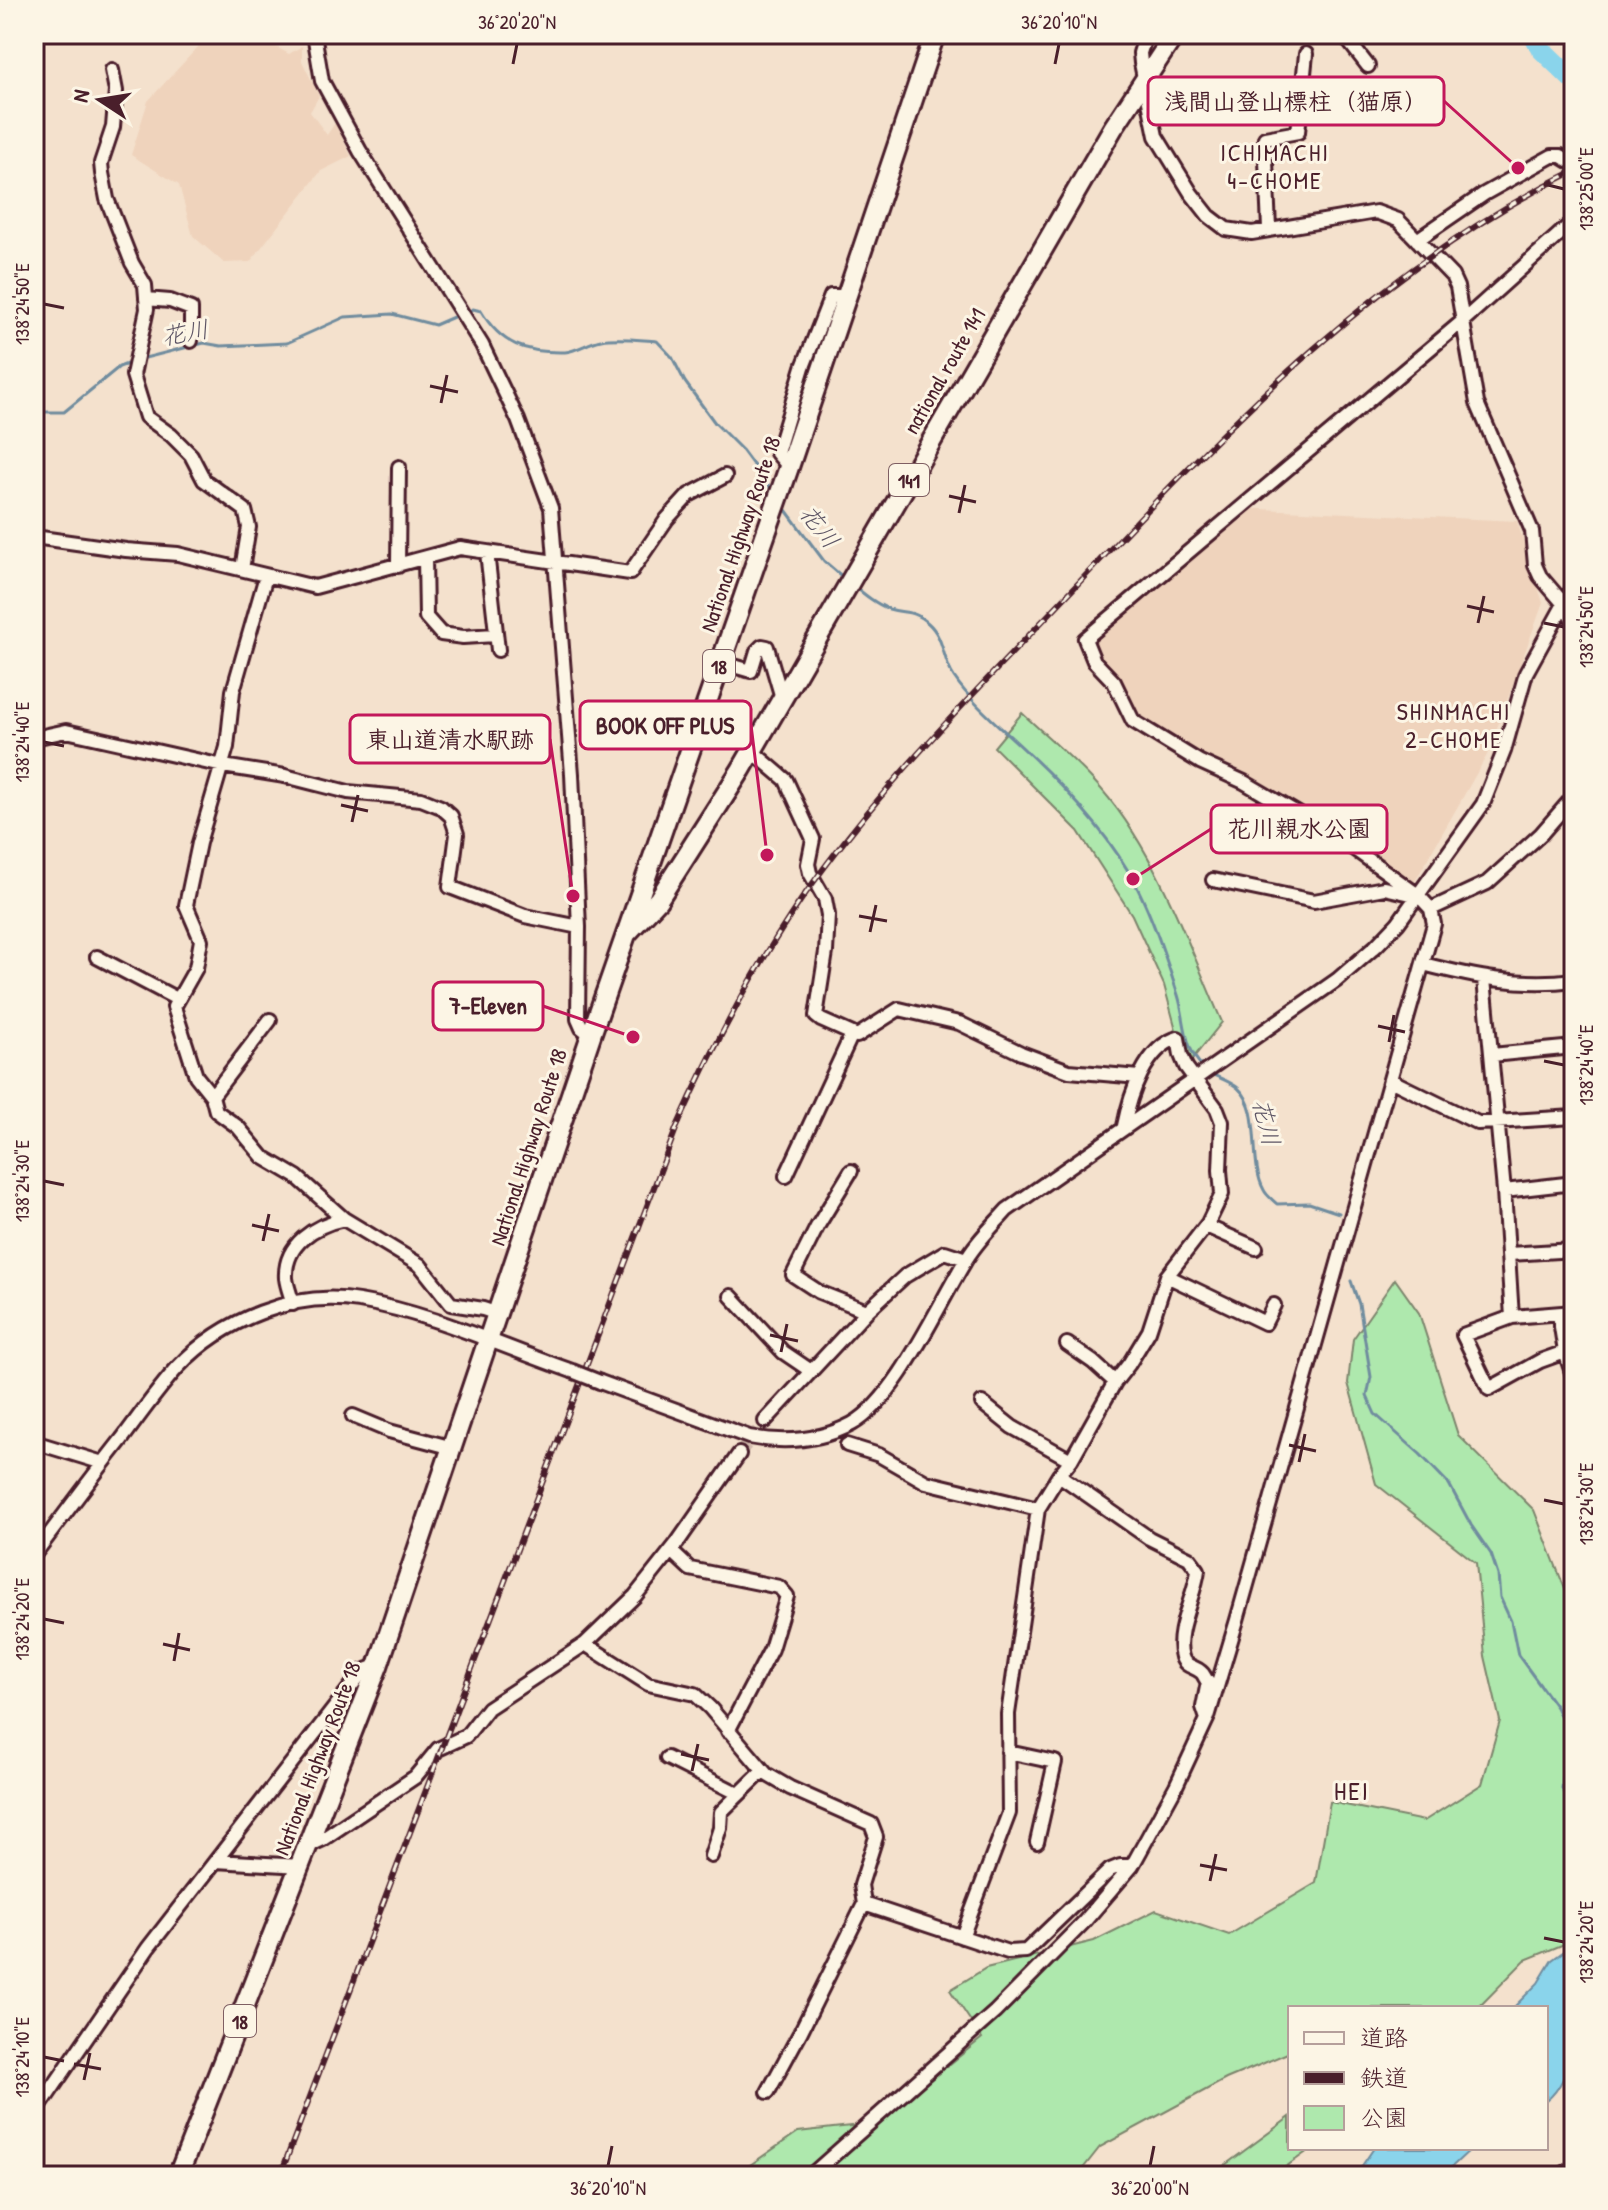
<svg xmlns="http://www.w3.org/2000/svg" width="1608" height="2210" viewBox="0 0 1608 2210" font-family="'Patrick Hand','Klee One',sans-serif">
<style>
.built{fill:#efd3bc}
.green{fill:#aee8ad;stroke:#7c846c;stroke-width:2}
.water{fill:#8ad4eb;stroke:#708c9e;stroke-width:2}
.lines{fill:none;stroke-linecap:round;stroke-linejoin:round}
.stream{stroke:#708c9e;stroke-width:3}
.river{stroke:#8ad4eb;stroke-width:20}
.minor-tunnel{stroke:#d2baad;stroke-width:12;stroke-dasharray:12 6;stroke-linecap:butt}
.minor-casing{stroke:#4a1f2b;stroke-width:18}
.highway-casing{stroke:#4a1f2b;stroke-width:24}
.minor{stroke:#fcf5e5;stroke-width:12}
.highway{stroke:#fcf5e5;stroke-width:18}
.rail-casing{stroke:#4a1f2b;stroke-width:6}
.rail{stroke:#fcf5e5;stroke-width:3;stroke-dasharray:9;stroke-linecap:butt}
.minor-bridge-casing{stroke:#4a1f2b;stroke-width:18;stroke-linecap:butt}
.minor-bridge{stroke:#fcf5e5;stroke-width:12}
.ticks{fill:none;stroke:#4a1f2b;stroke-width:3}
.labels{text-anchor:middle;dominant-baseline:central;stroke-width:6;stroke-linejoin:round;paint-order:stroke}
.shield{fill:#fcf5e5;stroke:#7f5f63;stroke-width:2}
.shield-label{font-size:20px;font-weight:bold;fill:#4a1f2b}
.street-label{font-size:22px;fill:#4a1f2b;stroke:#fcf5e5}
.neighbourhood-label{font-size:24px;letter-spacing:2px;fill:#4a1f2b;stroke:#fcf5e5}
.water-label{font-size:24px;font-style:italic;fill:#5d5565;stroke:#fcf5e5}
.quarter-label{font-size:26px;letter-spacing:2px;fill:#4a1f2b;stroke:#fcf5e5}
.leader{fill:none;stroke:#c2185b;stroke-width:3}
.callout-dot{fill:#c2185b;stroke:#fcf5e5;stroke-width:3}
.callout{fill:#fcf5e5;stroke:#c2185b;stroke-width:3}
.callout-label{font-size:24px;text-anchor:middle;font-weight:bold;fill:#4a1f2b}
.neatline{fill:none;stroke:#4a1f2b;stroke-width:3}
.ticks-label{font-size:20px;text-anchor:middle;fill:#4a1f2b}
</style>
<rect width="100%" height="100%" fill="#f4e1cd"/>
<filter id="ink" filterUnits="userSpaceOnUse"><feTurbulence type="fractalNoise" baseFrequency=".0125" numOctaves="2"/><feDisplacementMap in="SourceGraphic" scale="16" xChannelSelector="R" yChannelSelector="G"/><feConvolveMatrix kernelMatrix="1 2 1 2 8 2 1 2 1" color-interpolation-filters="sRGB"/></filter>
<g filter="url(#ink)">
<path class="built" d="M210,34H244L255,42L264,40L289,54L302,46V61L319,96L310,112L327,135L335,123L351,156L321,171L250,262L224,263L193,236L179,185L131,155L148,101Z
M1241,508L1517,521L1543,603L1487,755L1414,883L1418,895L1310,823L1133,721L1085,639Z"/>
<path class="green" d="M1022,713C1045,735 1071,756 1093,780C1154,844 1187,942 1222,1022L1186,1067L1164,985L1132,915L1078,831L994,747Z
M1395,1279L1419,1313L1458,1435L1534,1510L1570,1602L1574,1603V1940L1525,1960L1478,2008H1290V2052L1226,2079L1100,2147L1077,2176H734L798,2132L877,2123L982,2038L950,1990L986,1968L1094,1941L1156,1910L1229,1935L1316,1883L1330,1802L1424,1821L1482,1784L1500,1721L1485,1656L1476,1563L1376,1484L1348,1383L1353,1339Z
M1290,2117V2148H1312L1273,2176H1210Z"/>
<path class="water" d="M1574,1944C1574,1990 1585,2070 1546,2101V2008H1513L1538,1983L1552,1960Z
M1374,2148H1472L1442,2176H1355Z"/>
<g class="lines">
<path class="stream" d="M465,313L473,309L481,311C501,345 526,353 565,352C577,351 589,342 601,340C619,337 639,340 657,341L672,357L685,382L715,423L742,450L774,493
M141,359L204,343L221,346L287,343L345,317L392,314L435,325L458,315
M34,412H64L119,367L130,363
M783,506L824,561L845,579
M854,586C865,595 876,604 889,609C905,614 912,609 928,623C945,638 942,660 954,677C972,704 1003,729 1026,751C1068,790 1111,836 1137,887C1154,921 1166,959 1178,995C1186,1020 1183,1049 1204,1068
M1210,1073C1218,1078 1230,1081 1238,1088C1263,1110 1248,1162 1264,1190C1266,1195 1273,1200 1277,1204L1309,1203L1339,1213
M1351,1281L1359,1304L1371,1377L1367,1396L1375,1414L1420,1454L1449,1484L1471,1525L1491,1554L1498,1575L1500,1597L1511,1621L1518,1655L1556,1707L1565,1727L1567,1740L1562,1789L1574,1805"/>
<path class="river" d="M1533,34L1541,49L1574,81"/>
<path class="minor-tunnel" d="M739,1454L765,1421"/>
<defs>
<path id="minor" d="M314,34L322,81L360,151L482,345L518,420L551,508L572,774L579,927L578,1019L582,1028L591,1035
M1146,34L1140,53L1141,63L1156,136L1191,193L1209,216L1226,229L1252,233L1376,212L1398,220L1452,276L1457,287L1477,403L1532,531L1535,565L1540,576L1563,603L1574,621
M1343,34L1368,66
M34,40L37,34
M112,70L116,91L113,127L101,163L102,173L107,199L132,263L145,285L147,309L133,375L146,417L171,435L191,455L204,480L245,510L249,527L242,569
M1269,229L1265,138L1298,132L1306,54
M1417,240L1484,194L1552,156H1561L1574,164
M146,299L170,301L191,309V341
M789,467L777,453L803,367L831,296H847
M34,537L126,550L178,554L315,587L460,548L630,573L667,519L689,495L725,476
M487,552L498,650
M425,558L426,617L441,634L463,637L495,635
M398,566L399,467
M266,576L233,691L227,747L199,843L186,905L201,940L196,968L174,1007L196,1076L212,1096L216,1111L238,1127L263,1157L297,1177L344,1219L420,1265L451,1304L483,1309L498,1314
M720,662L751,671L757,651L762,646L767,647L782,698
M34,738L66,731L223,766L285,776L348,792L421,799L441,807L451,816L457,834L450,887L525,916L579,927
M752,751L786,780L813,839L808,864L810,873L825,899L828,915L826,952L816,1016L821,1020L857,1036L899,1009L959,1023L1021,1053L1069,1071L1139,1077
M1213,880L1314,901L1384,888L1411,894
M1431,909L1487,883L1541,834L1574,796
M97,957L177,999
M1423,964C1474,977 1521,987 1574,980
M1484,979L1504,1191L1512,1317
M1492,1055L1574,1047
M1390,1080L1478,1123L1574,1117
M212,1096L270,1020
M851,1171L817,1227L793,1275L819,1292L867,1311
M786,1176L852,1034
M1504,1191L1574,1183
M1206,1226L1256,1248
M1509,1254L1574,1250
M1167,1276L1265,1323L1274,1305
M731,1296L783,1352L811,1371
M293,1304C291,1296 287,1287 286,1278C284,1244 315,1225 344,1219
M1559,1314L1565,1352L1574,1378
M1067,1344L1093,1362L1115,1382
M1565,1352L1540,1361L1489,1389L1463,1335L1512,1317L1574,1312
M600,1382L749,1437C783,1443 820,1441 852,1424C896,1400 937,1307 964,1263C975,1243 992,1227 1007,1210L1337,980L1376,946L1398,923L1483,804L1504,751L1526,673L1574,586
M982,1403L1012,1427L1071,1460
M353,1416L389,1431L453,1448
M765,1421L867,1311L905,1276L945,1252L966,1259
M34,1442L103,1463
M847,1445L879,1455L926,1482L1038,1509
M1059,1475L1149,1538L1189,1558L1198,1570C1195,1596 1174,1632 1182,1657C1185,1667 1194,1666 1201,1672C1204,1674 1205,1679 1208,1682L1203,1707L1206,1716
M671,1551L690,1569L779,1587L787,1596L771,1649L728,1731
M34,1555C63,1516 92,1477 122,1439C140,1415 158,1389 178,1367C222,1320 295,1290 359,1301C432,1313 502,1347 572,1371
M585,1644L648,1684L695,1694L710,1708L766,1774L790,1788L871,1824L876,1837L861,1885L864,1904
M1008,1752L1055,1762L1037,1842
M667,1758L739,1794
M308,1846L323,1839L415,1777L438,1749L466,1736L488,1708L585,1644L635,1596L677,1543L739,1454
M711,1856L720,1828L721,1812L763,1771
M216,1861L301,1866
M962,1937L1009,1813L1008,1714L1038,1509L1059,1475L1071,1460L1115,1382L1129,1364L1149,1331L1167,1276L1208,1223L1222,1194L1220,1170L1222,1122L1217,1109L1186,1067L1181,1055L1178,1038C1145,1047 1130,1096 1124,1126
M768,2092L800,2033L864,1904L1008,1952L1026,1951L1110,1870L1120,1866H1132
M34,2115L148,1948L363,1671L378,1666
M810,2176L995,2012L1084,1922L1132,1866L1176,1786L1208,1717L1237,1620L1434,924L1431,909L1418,895L1336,836L1244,782L1200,762L1133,721L1114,682L1094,661L1085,639L1464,320L1574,221
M1560,2176L1571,2169"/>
<path id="highway" d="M628,932L658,900L741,770L1113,128L1175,34
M178,2176L378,1666L591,1035L789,467L935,34"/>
</defs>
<use href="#minor" class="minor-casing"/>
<use href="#highway" class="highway-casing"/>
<use href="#minor" class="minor"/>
<use href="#highway" class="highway"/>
<defs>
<path id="rail" d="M280,2176L676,1129C712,1049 751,973 801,900C883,781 989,679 1087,574C1231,421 1382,264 1574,171"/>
</defs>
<use href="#rail" class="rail-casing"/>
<use href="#rail" class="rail"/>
<defs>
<path id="minor-bridge" d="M572,1371L600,1382"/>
</defs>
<use href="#minor-bridge" class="minor-bridge-casing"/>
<use href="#minor-bridge" class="minor-bridge"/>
</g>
</g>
<path class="ticks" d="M513,64L517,44M1055,64L1059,44M1544,184L1564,189M44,304L64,308M430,386L458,392M441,403L447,375M949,496L976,502M959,513L965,485M1467,606L1494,612M1478,623L1484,596M1544,623L1564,627M44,742L64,746M341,805L368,811M352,822L358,795M859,916L887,921M870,932L876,905M1378,1026L1405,1032M1389,1042L1394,1015M1544,1061L1564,1065M44,1181L64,1185M252,1225L279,1231M263,1241L269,1214M770,1335L798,1341M781,1352L787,1324M1289,1445L1316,1451M1299,1462L1305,1434M1544,1500L1564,1504M44,1619L64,1623M163,1644L190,1650M174,1661L179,1633M681,1754L709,1760M692,1771L698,1744M1200,1865L1227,1870M1210,1881L1216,1854M1544,1938L1564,1942M44,2057L64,2061M74,2064L101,2069M84,2080L90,2053M608,2166L612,2146M1150,2166L1154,2146"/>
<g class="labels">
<g class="shield">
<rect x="889" y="464" width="40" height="32" rx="6"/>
<rect x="703" y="650" width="32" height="32" rx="6"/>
<rect x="224" y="2005" width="32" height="32" rx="6"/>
</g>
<g class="shield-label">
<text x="909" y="480">141</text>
<text x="719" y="666">18</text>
<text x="240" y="2021">18</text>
</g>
<g class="street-label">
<text transform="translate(944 371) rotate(-60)">national route 141</text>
<text transform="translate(740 534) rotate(-71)">National Highway Route 18</text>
<text transform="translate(528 1147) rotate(-72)">National Highway Route 18</text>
<text transform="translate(317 1758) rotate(-69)">National Highway Route 18</text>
</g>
<g class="neighbourhood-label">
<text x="1275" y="152">ICHIMACHI<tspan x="1275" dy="28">4-CHOME</tspan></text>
<text x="1454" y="711">SHINMACHI<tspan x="1454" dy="28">2-CHOME</tspan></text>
</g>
<g class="water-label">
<text transform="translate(185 332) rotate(-10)">花川</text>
<text transform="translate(820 526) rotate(52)">花川</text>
<text transform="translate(1267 1122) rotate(76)">花川</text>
</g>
<g class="quarter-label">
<text x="1352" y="1790">HEI</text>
</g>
</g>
<path class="leader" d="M1518 168L1444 101M767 855L751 725M573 896L550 739M1133 879L1211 829M633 1037L543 1006"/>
<g class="callout-dot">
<circle cx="1518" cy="168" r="8"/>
<circle cx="767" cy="855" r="8"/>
<circle cx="573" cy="896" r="8"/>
<circle cx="1133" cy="879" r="8"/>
<circle cx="633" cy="1037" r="8"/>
</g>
<g class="callout">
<rect x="1148" y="77" width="296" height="48" rx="8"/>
<rect x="580" y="701" width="171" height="48" rx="8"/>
<rect x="350" y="715" width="200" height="48" rx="8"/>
<rect x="1211" y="805" width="176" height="48" rx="8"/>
<rect x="433" y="982" width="110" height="48" rx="8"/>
</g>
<g class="callout-label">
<text x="1296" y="110">浅間山登山標柱（猫原）</text>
<text x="665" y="734">BOOK OFF PLUS</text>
<text x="450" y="748">東山道清水駅跡</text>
<text x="1299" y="837">花川親水公園</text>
<text x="488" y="1014">7-Eleven</text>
</g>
<rect width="1608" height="2210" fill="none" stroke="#fcf5e5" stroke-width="88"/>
<rect x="1288" y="2006" width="260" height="144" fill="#fcf5e5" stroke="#b59f9b" stroke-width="2"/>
<rect x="1304" y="2032" width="40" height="12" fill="#fcf5e5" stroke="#b59f9b" stroke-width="2"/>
<text x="1360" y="2046" font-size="24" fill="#4a1f2b">道路</text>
<rect x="1304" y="2072" width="40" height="12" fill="#4a1f2b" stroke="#b59f9b" stroke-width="2"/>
<text x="1360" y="2086" font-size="24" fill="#4a1f2b">鉄道</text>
<rect x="1304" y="2106" width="40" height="24" fill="#aee8ad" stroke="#b59f9b" stroke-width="2"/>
<text x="1360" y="2126" font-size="24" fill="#4a1f2b">公園</text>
<g transform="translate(100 100) rotate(282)" stroke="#fcf5e5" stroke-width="6" paint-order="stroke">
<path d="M0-6L14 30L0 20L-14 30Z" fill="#4a1f2b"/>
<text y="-12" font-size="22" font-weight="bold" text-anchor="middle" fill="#4a1f2b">N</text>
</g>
<rect x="44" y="44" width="1520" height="2122" class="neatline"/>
<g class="ticks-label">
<text x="517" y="29">36°20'20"N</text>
<text x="1059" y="29">36°20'10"N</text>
<text transform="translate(1586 189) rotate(-90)" y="7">138°25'00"E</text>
<text transform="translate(22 304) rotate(-90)" y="7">138°24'50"E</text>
<text transform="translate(1586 627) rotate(-90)" y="7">138°24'50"E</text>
<text transform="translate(22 742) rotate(-90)" y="7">138°24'40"E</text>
<text transform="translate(1586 1065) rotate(-90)" y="7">138°24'40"E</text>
<text transform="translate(22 1181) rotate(-90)" y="7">138°24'30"E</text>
<text transform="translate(1586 1504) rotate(-90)" y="7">138°24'30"E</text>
<text transform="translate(22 1619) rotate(-90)" y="7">138°24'20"E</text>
<text transform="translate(1586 1942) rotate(-90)" y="7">138°24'20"E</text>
<text transform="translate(22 2057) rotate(-90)" y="7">138°24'10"E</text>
<text x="608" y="2195">36°20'10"N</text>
<text x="1150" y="2195">36°20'00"N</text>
</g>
</svg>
